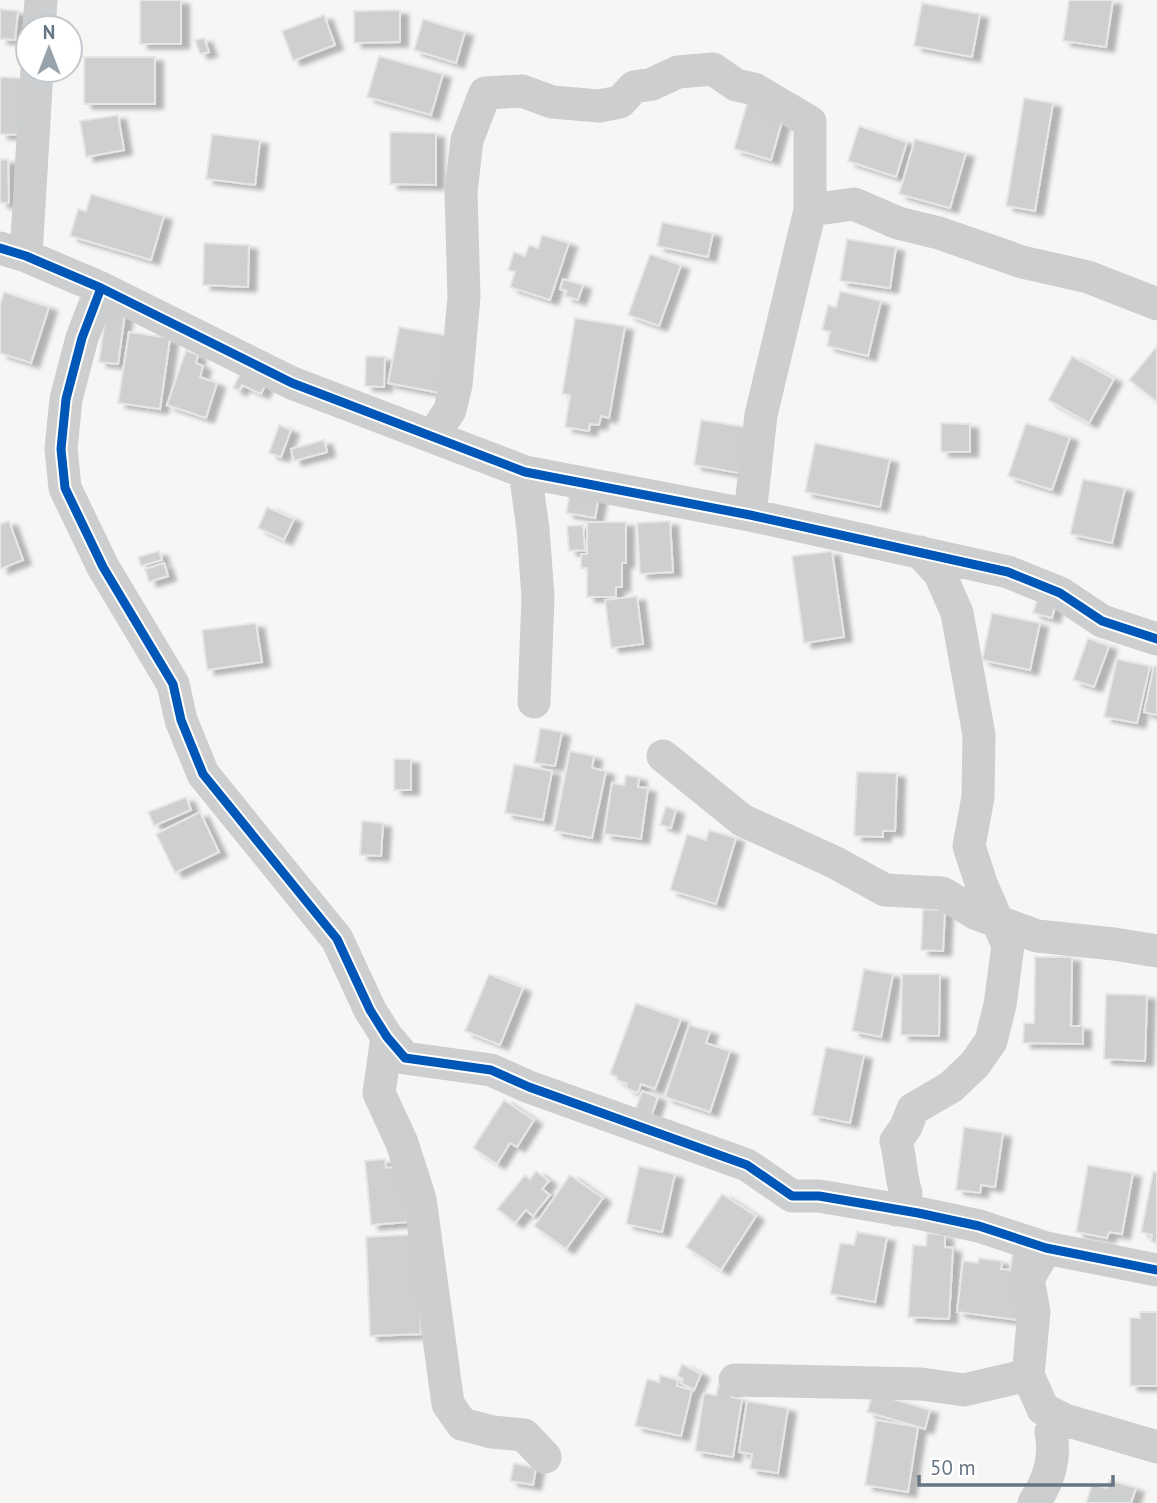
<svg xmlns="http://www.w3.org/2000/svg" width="1157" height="1503" viewBox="0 0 1157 1503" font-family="'PT Sans',sans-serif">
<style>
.building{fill:#ced0d0;stroke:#e6e6e5;stroke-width:2;filter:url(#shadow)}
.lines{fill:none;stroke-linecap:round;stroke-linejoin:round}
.minor{stroke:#cccecf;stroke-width:33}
.cycleway-casing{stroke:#fff;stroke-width:13}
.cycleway{stroke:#0057b8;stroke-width:9}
</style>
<defs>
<filter id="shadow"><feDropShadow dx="8" dy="4.5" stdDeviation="2" flood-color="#0004"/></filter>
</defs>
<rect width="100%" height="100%" fill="#f6f6f5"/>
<path class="building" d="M140,0H181V44H140Z
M1069,0H1113L1106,47L1063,41Z
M922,3L980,14L972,57L914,46Z
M0,9L18,11L15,40L0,39Z
M400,10V42L354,43V11Z
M324,15L335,45L293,61L282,31Z
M423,19L465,32L456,63L414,50Z
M204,38L209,52L200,54L195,40Z
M379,56L443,74L431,115L367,97Z
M84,57H155V104H84Z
M0,77L24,78L23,135L0,134Z
M1024,98L1053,103L1035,211L1006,206Z
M748,100L785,111L771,160L734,149Z
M118,115L124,150L86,157L80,121Z
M859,126L907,142L896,177L848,161Z
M390,132L436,133V185L390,184Z
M212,134L260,140L255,185L206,179Z
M915,139L966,153L950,208L899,194Z
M8,159L9,203H0V160Z
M91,194L164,216L151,260L70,236L78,209L86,211Z
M662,222L713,233L708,257L657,246Z
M542,235L569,243L550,300L510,287L515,272L508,270L514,252L525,256L529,245L538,248Z
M847,239L896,247L890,288L840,281Z
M204,243L249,245L248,287L203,285Z
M650,254L681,265L659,326L628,315Z
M563,279L583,285L578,300L565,296L567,291L560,289Z
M840,291L881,301L868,356L827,346L830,332L822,330L828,305L836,307Z
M4,292L49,307L31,363L0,353V305Z
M107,303L126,306L118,364L99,362Z
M575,318L625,326L609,418L601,416L599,425L590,424L589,431L565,427L570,395L562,394Z
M399,327L451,336L440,393L388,383Z
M129,332L170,338L160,409L118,403Z
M1157,346V402L1129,380Z
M186,350L198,355L196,363L203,366L200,377L217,383L206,418L167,405Z
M366,356L385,357L384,387L365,386Z
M1072,356L1114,379L1089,423L1048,400Z
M243,367L268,379L261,394L242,385L239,391L233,388Z
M701,420L746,427L739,473L694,465Z
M941,423L970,424V452H941Z
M1026,423L1070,437L1052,490L1008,476Z
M279,425L291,430L281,457L269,453Z
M324,440L327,452L294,461L291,449Z
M815,443L890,459L880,507L805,492Z
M1083,479L1125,488L1112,543L1070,534Z
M570,492L599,497L595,518L566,513Z
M267,507L294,519L284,540L258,528Z
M9,521L23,560L0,569V524Z
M670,521L673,572L640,574L637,523Z
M587,522H626V563H622V587H616V597H587V568H581V554H587Z
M583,525L585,550L569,551L567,526Z
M159,551L162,560L141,566L138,557Z
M832,551L844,637L804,643L792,556Z
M164,563L168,576L149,582L145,569Z
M1039,593L1057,599L1052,618L1033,613Z
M637,596L643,644L611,648L605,600Z
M992,613L1040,623L1030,670L982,660Z
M256,623L262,662L207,670L202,630Z
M1088,638L1109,646L1094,687L1073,680Z
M1117,659L1150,666L1137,723L1104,717Z
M1154,666H1157V715L1144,712Z
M540,728L562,732L555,766L534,763Z
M570,751L594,756L592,768L606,771L592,838L554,831Z
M394,759H411V790H394Z
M514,764L552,771L543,820L505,813Z
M857,772L897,773L895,831H883V837L854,836Z
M626,775L639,777L638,787L648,788L641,839L604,834L612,783L624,785Z
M186,797L191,810L154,826L148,812Z
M666,806L676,810L671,828L660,825Z
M200,812L219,852L175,873L156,834Z
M362,821L383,823L381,856L360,855Z
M709,830L736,838L716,904L670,890L687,834L706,840Z
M923,909L945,910L943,951L921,950Z
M1035,957H1072L1071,1026H1083V1044L1023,1043L1024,1023H1034Z
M864,969L893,974L881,1037L852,1031Z
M489,974L523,988L500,1045L465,1031Z
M902,974H940L939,1036L901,1035Z
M1106,994L1147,995L1145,1061L1104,1059Z
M636,1003L681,1019L655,1089L641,1084L638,1093L626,1088L627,1084L616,1080L617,1077L610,1074Z
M689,1025L710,1031L706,1043L730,1051L710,1112L665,1097Z
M826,1047L864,1055L850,1123L812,1115Z
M642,1091L658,1097L651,1117L635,1111Z
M504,1100L534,1120L517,1147L510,1143L497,1164L473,1148Z
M964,1127L1003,1133L995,1187L981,1185L980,1193L956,1190Z
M385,1159L386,1168L402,1166L407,1222L371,1225L365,1161Z
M1088,1165L1133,1173L1122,1234L1109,1232L1107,1238L1076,1232Z
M639,1166L675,1174L662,1232L626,1224Z
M536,1171L549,1181L542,1189L550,1195L533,1216L526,1210L515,1223L497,1209L525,1175L530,1179Z
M1153,1172H1157V1243L1151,1242L1152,1235L1141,1232Z
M570,1175L603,1198L566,1249L534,1226Z
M722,1194L756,1216L721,1270L686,1247Z
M857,1232L887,1237L875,1302L830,1294L840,1243L854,1245Z
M927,1233L945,1235V1247L953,1248L949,1319L908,1317L913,1245L926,1246Z
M417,1234L421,1334L370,1336L366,1237Z
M1013,1250L1027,1253L1018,1320L957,1312L963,1261L978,1263L979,1258L1002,1261L1001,1269L1010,1270Z
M1140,1312H1157V1386H1130V1318H1140Z
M682,1364L701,1374L694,1390L681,1383L683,1379L677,1376Z
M660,1375L678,1380L677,1386L692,1390L681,1436L635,1426L647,1379L659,1382Z
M718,1386L732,1389L731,1397L742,1399L733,1457L695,1451L704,1393L716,1395Z
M873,1393L930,1410L925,1429L867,1412Z
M747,1401L788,1408L778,1473L750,1469L752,1454L739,1452Z
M876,1420L918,1427L908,1492L865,1485Z
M514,1463L536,1468L533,1485L510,1481Z
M1109,1480L1136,1488L1131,1503H1086L1092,1484L1107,1488Z"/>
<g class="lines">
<path class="minor" d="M39,28L41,0
M0,248L26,256L101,288L292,383L525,472L750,515L1008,572L1060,593L1102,621L1157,639
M26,256L37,70
M101,288L82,338L66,399L61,449L65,488L103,567L173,684L181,720L203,774L337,939L370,1010L387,1037L405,1058L491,1070L529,1087L747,1165L792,1196H819L918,1213L979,1226L1046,1248L1157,1270
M433,436L450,410L456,385L464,297L461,192L467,140L485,93L522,91L552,102L599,106L620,102L634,87L652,84L678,72L713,69L736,85L754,89L810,122V210
M525,472L533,529L538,597L534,702
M750,515L761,415L810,210L854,204L898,223L939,233L1022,262L1088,277L1157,304
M663,756L742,820L834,862L885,890L942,893L977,914L1037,936L1114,944L1157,951
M387,1037L379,1093L402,1143L420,1199L448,1404L462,1424L492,1432L524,1435L545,1457
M896,1210L906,1193C900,1175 901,1159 896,1141L906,1127L913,1109L951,1087L975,1064L991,1041L1000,1005L1008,945L982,886L969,846L978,797L979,735L957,613L940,574L920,552
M1046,1248L1028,1279L1034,1312L1028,1375L1043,1409L1065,1420L1157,1447
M735,1380L921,1384L964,1390L1028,1375
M1034,1503C1049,1480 1056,1459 1051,1432L1065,1420"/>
<defs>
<path id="cycleway" d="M0,248L26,256L101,288L292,383L525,472L750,515L1008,572L1060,593L1102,621L1157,639
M101,288L82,338L66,399L61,449L65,488L103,567L173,684L181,720L203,774L337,939L370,1010L387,1037L405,1058L491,1070L529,1087L747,1165L792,1196H819L918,1213L979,1226L1046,1248L1157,1270"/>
</defs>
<use href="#cycleway" class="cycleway-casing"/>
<use href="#cycleway" class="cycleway"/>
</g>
<g transform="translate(49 49)"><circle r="33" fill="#ffffff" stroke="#c2c8ce" stroke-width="2"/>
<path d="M0-5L12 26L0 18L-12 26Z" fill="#98a3ac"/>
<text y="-10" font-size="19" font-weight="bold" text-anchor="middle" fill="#667685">N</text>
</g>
<path d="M919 1475v10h194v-10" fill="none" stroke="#667685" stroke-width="3.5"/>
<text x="930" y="1475" font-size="21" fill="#667685" stroke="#ffffff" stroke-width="5" paint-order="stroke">50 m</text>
</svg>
